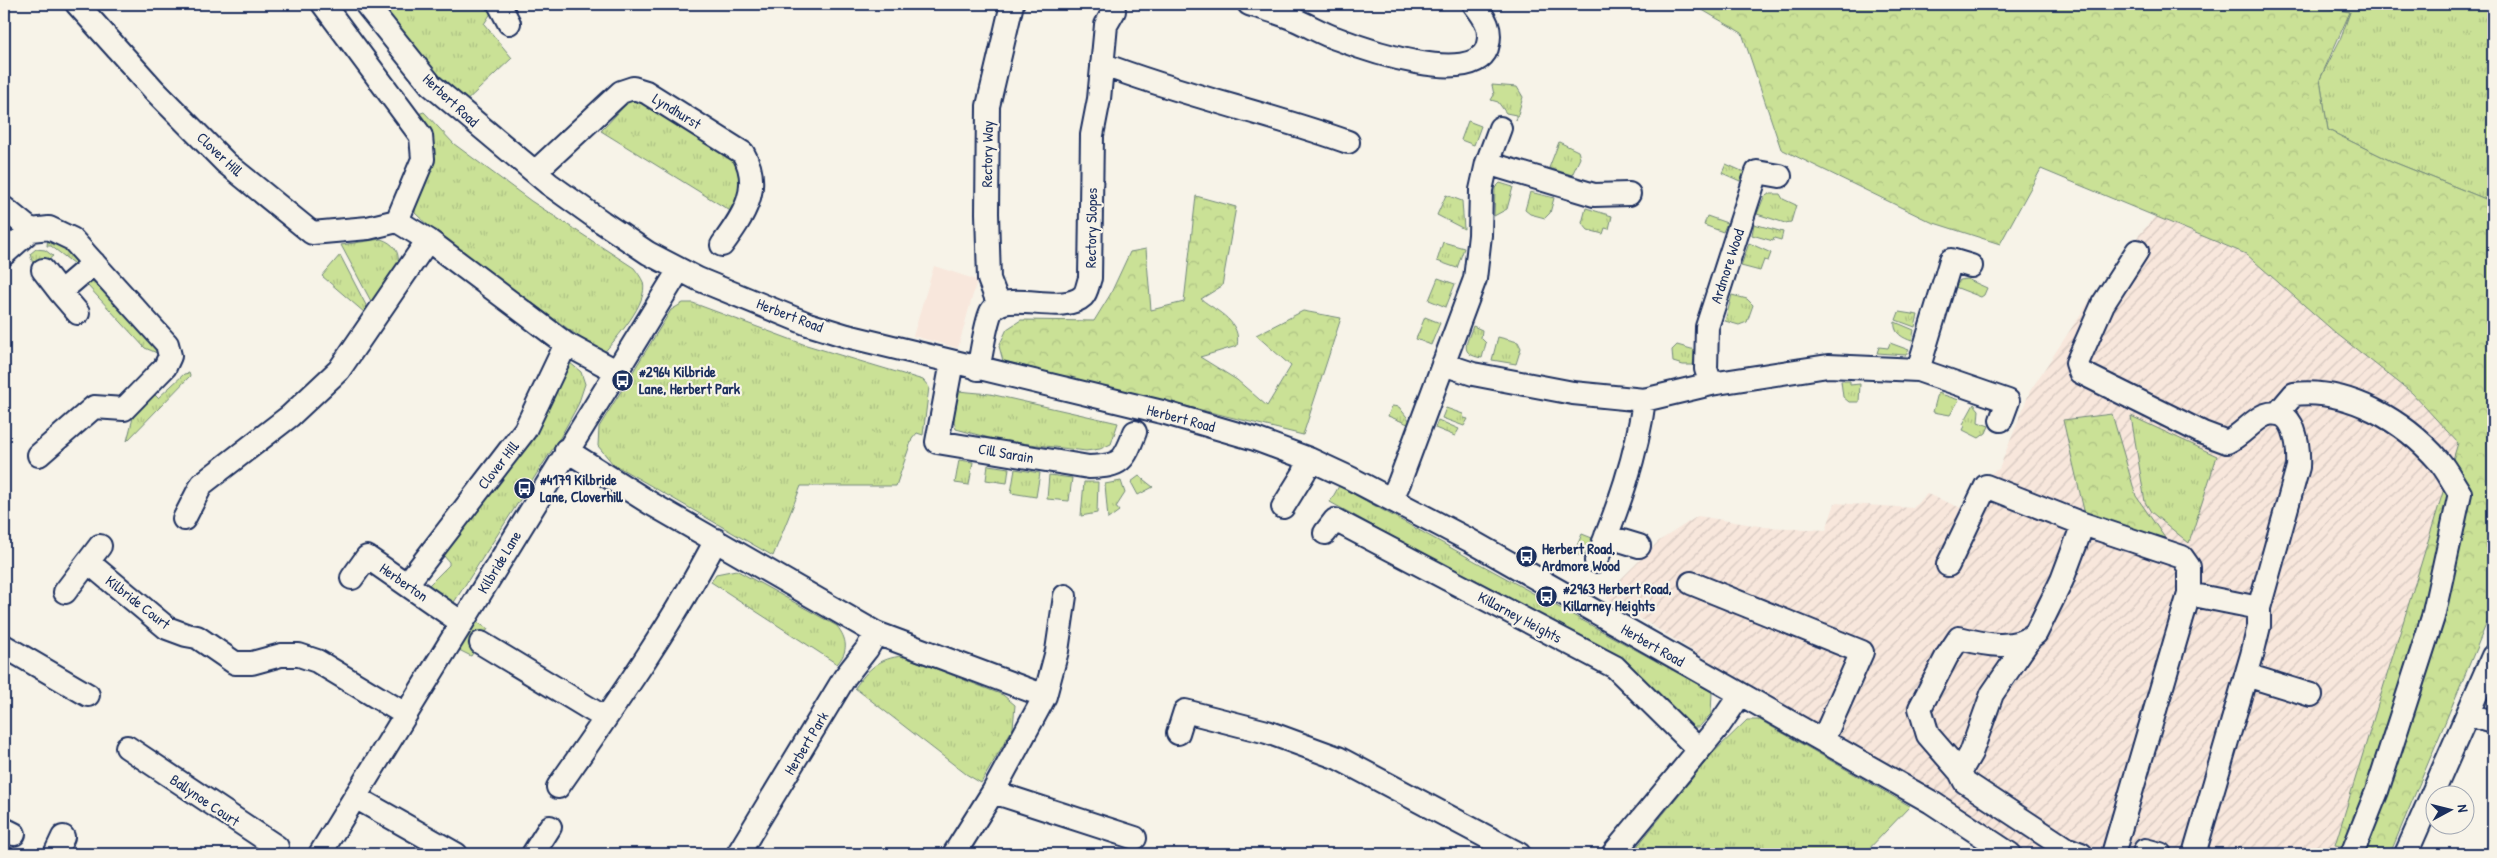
<svg xmlns="http://www.w3.org/2000/svg" width="2497" height="858" viewBox="0 0 2497 858" font-family="'Patrick Hand',sans-serif">
<style>
.built{fill:#f8e7dc}
.industrial{fill:url(#industrial-furrows)}
.grass{fill:url(#grass-tufts);stroke:#72887a}
.forest{fill:url(#forest-crowns);stroke:#72887a}
.lines{fill:none;stroke-linecap:round;stroke-linejoin:round}
.minor-casing{stroke:#1b2f5e;stroke-width:26}
.minor{stroke:#f7f3e8;stroke-width:22}
.labels{text-anchor:middle;dominant-baseline:central;stroke-width:4.5;stroke-linejoin:round;paint-order:stroke}
.street-label{font-size:15px;fill:#1b2f5e;stroke:#f7f3e8}
.poi-label{font-size:15px;font-weight:bold;fill:#1b2f5e;stroke:#f7f3e8;text-anchor:start}
</style>
<defs>
<pattern id="industrial-furrows" width="10" height="10" patternUnits="userSpaceOnUse" patternTransform="scale(1.25)"><rect width="10" height="10" fill="#f8e7dc"/><path d="M-1 1l2-2M0 10L10 0M9 11l2-2" fill="none" stroke="#d4c6bf"/></pattern>
<pattern id="grass-tufts" width="24" height="20" patternUnits="userSpaceOnUse" patternTransform="scale(1.25)"><rect width="24" height="20" fill="#cae196"/><path d="M3 7l-1-3M5 7V3M7 7l1-3M15 17l-1-3M17 17v-4M19 17l1-3" fill="none" stroke="#adc184"/></pattern>
<pattern id="forest-crowns" width="20" height="18" patternUnits="userSpaceOnUse" patternTransform="scale(1.25)"><rect width="20" height="18" fill="#cae196"/><path d="M2 6a3 3 0 1 1 6 0M12 15a3 3 0 1 1 6 0" fill="none" stroke="#adc184"/></pattern>
</defs>
<rect width="100%" height="100%" fill="#f7f3e8"/>
<filter id="ink" filterUnits="userSpaceOnUse"><feTurbulence type="fractalNoise" baseFrequency=".02" numOctaves="2"/><feDisplacementMap in="SourceGraphic" scale="10" xChannelSelector="R" yChannelSelector="G"/><feConvolveMatrix kernelMatrix="1 2 1 2 8 2 1 2 1" color-interpolation-filters="sRGB"/></filter>
<g filter="url(#ink)">
<path class="built" d="M934,266L977,280L958,348L913,336Z"/>
<path class="industrial" d="M2156,216L2246,254L2493,462L2389,854H2024L1607,598L1615,585L1659,541L1698,516L1765,527L1826,530L1835,503L1913,508L1927,494L1966,510L1986,476L1999,469L2030,391L2115,262Z"/>
<path class="grass" d="M379,4H488L493,10L484,24L512,58L462,105L447,90Z
M2304,4H2493V202L2391,161L2328,130L2320,79L2341,38L2350,12Z
M1492,85L1517,87L1523,97L1516,121V115L1506,113L1498,102L1491,100L1494,95Z
M630,100H639L732,157L742,172L739,194L732,212L601,131Z
M424,112L454,144L531,201L634,268C637,272 641,277 643,282C649,303 616,338 603,354L439,236L415,213L418,114Z
M1468,121L1481,126L1474,145L1461,140Z
M1559,142L1578,151L1580,158L1572,175L1549,168Z
M1726,164L1744,172L1740,181L1722,173Z
M1500,183L1513,187L1507,209L1494,216L1495,188Z
M1530,192L1554,198L1550,213L1545,218L1530,214L1525,210Z
M1769,194H1780L1783,199L1796,205L1791,222L1785,223L1757,214L1764,197Z
M1446,195L1462,201L1464,229L1437,215Z
M1586,208L1612,216L1609,229L1605,228L1603,234L1588,230L1582,223Z
M1707,216L1727,223L1723,232L1704,225Z
M1754,224L1783,232L1781,240L1774,238L1773,241L1752,235Z
M48,236L60,242L81,261L78,267L51,246H47Z
M381,239C393,243 400,251 398,264L373,305L341,245Z
M1443,242L1464,248L1457,268L1437,261Z
M1749,243L1771,253L1768,261L1764,260L1760,271L1741,266Z
M36,249L45,250L53,256L35,271L30,254Z
M340,255L368,309L365,313L322,276Z
M91,275L158,349L157,353L145,348L87,285L86,280Z
M1438,278L1455,284L1446,307L1429,300Z
M1967,279L1987,288L1984,295L1981,297L1955,287L1960,280Z
M1732,295L1747,299L1753,305L1747,322L1739,325L1725,321Z
M683,303H693L803,344L923,380L929,387L923,435L917,433L912,439L896,486H801L773,556L613,464L598,446L599,427L671,310Z
M1899,312L1918,315L1915,327L1896,320Z
M1425,317L1440,323L1431,345L1416,339Z
M1895,322L1914,330L1912,341C1903,338 1893,333 1895,322Z
M1473,326L1482,330L1481,338L1486,343L1482,358C1458,354 1467,343 1473,326Z
M1498,337L1518,342L1521,348L1516,364L1492,360Z
M1890,343L1909,350L1906,355L1877,353L1879,347L1888,348Z
M1677,345L1695,350L1693,365H1683L1673,362L1672,350Z
M569,362L581,372L585,384L578,405L561,436L449,610L424,590L449,565V562L444,556L443,548Z
M189,373L190,376L127,441L135,410L154,394L158,398L184,374Z
M1841,381H1850V385L1860,384L1859,402H1849L1843,397Z
M958,391L990,394L1118,423L1111,444L1100,449L1086,451L997,440L956,429L950,406L954,393Z
M1938,393L1959,400L1950,415L1933,412Z
M1974,404L1979,410L1978,422L1989,426L1986,433L1979,438L1963,430L1965,426L1963,424Z
M1392,406L1399,407L1410,421L1408,424L1388,416Z
M1446,408L1463,414L1464,418L1468,419L1464,426L1442,418Z
M2131,416L2217,456L2189,543L2151,512L2145,502Z
M1438,420L1459,429L1455,436L1435,428Z
M959,460L973,462L969,485L955,483Z
M988,465L1009,468L1007,483L986,480Z
M1015,469L1040,473L1036,497L1011,493Z
M1049,475L1072,478L1069,501L1047,499Z
M1139,476L1153,487L1138,495L1131,482Z
M1121,481L1125,493L1116,507L1119,511L1108,519L1105,484Z
M1084,482H1098L1097,513L1081,516Z
M1339,486L1712,692L1711,714L1699,727H1685L1626,666L1330,502Z
M1582,534L1592,538L1584,557L1574,553Z
M736,570L837,626C847,639 849,651 837,664L711,582L716,574Z
M477,622L488,629L471,656L459,650Z
M903,656L1003,695L1015,705L1013,728L981,783L966,774L855,688C868,669 879,658 903,656Z
M1747,720H1760L1910,806L1864,854H1631L1711,755Z"/>
<path class="forest" d="M1692,4H2304L2350,12L2320,79L2328,130L2391,161L2493,202V608L2390,854H2375L2335,845L2458,443L2412,393L2337,334L2246,254L2041,169L2000,244L1931,222L1781,149L1742,33Z
M1196,196L1236,207L1222,286L1201,299C1218,312 1242,322 1237,346L1200,357L1237,380L1267,406L1291,366L1256,335L1303,311L1341,318L1303,435L1003,361L999,346L1007,329L1021,320L1094,321L1110,295L1130,252L1146,249L1151,310L1184,302Z
M2112,414L2136,496L2165,538L2086,519L2063,420Z"/>
<g class="lines">
<defs>
<path id="minor" d="M77,4L155,91L226,163L312,233L368,228L397,221
M323,4L421,136L423,159L397,221L428,240
M366,4L431,85L549,184L602,222L648,253L698,279L808,324L847,336L1162,412L1255,439L1309,459L1350,478L1469,540L1931,802L2010,854
M499,4L509,23
M1249,4C1265,9 1281,13 1296,20C1310,26 1323,34 1338,39C1366,50 1472,87 1487,48C1493,29 1485,18 1474,4
M1102,64C1182,95 1267,113 1348,142
M1487,163L1594,195L1629,194
M535,172L621,92L633,88L646,92L743,153C763,188 743,216 722,245
M4,208L31,230
M2137,251L2103,304L2077,363L2080,372L2203,433L2227,442C2242,435 2253,420 2265,415C2296,404 2299,448 2298,467L2259,608
M4,254L31,230L49,228L72,239L167,344L170,356L165,367L124,409L94,407L39,455
M43,270L60,292L94,263
M60,292L78,313
M999,305L989,279L987,213L988,106L1012,4
M952,362L937,442L1089,467C1122,466 1124,461 1135,432
M1443,364L1473,374L1573,393L1644,400L1711,384L1828,366L1918,370L2008,401L2001,420
M978,369C982,353 985,325 991,312C1004,288 1062,316 1083,296C1087,292 1088,283 1090,278L1092,135L1099,99L1106,25L1114,11
M1918,370L1951,260L1971,266
M1711,384L1706,369L1707,327L1757,172L1780,176
M2277,414L2294,394C2349,388 2404,421 2439,461C2447,470 2453,483 2460,493L2433,617L2377,791L2352,854
M566,450L650,503L876,633L1045,696
M1392,498L1399,483L1475,279L1480,235L1481,190L1487,163L1500,128
M1283,507L1304,473L1309,459
M184,519L202,484L290,416L339,370L428,240L566,344L616,371
M1325,533L1335,520L1615,667L1699,750
M1606,536L1639,546
M1596,561C1618,509 1637,456 1644,400
M88,562L167,628L186,635L197,637L235,663H252L281,655H299L317,661L405,714
M1948,565L1986,486L2083,524
M413,576L525,430L566,344
M352,578L367,557L462,623
M1691,583L1862,652L1823,740
M65,592L100,546
M481,643L605,718
M4,646L88,695
M2246,675L2311,695
M2469,715L2493,722
M1178,733L1185,711L1267,732L1338,758L1519,854
M127,747L277,847L272,854
M1960,772L1971,753L1992,694L2031,637
M558,787C613,708 672,625 716,540
M993,792L1135,838
M355,797L456,854
M4,829L14,834
M55,854L63,837
M320,854L679,270
M533,854L550,827
M738,854L845,677L867,649L876,633
M954,854L993,792L1045,696L1057,651L1065,596
M1613,854L1718,727L1740,695
M2081,854L2065,848L1965,782L1960,772L1928,735L1920,708L1947,656L1959,638C1983,644 2015,652 2036,633L2062,580L2083,524L2182,557L2189,567V594L2259,608V626L2252,655L2194,854
M2113,854L2189,594
M2144,854L2145,850L2160,854
M2406,854L2493,656"/>
</defs>
<use href="#minor" class="minor-casing"/>
<use href="#minor" class="minor"/>
</g>
</g>
<defs>
<symbol id="bus-disc" viewBox="-11 -11 22 22"><circle r="9.5" fill="#1b2f5e" stroke="#f7f3e8"/><path d="M-5-6H5V4H4V6H2V4H-2V6H-4V4H-5ZM-3.5-4V0h7V-4ZM-3.5 1.2v1.5H-2V1.2ZM2 1.2v1.5H3.5V1.2Z" fill="#fff"/></symbol>
</defs>
<g fill-rule="evenodd">
<use href="#bus-disc" x="610" y="368" width="25" height="25"/>
<use href="#bus-disc" x="512" y="476" width="25" height="25"/>
<use href="#bus-disc" x="1514" y="544" width="25" height="25"/>
<use href="#bus-disc" x="1534" y="584" width="25" height="25"/>
</g>
<g class="labels">
<g class="street-label">
<text transform="translate(451 100) rotate(43)">Herbert Road</text>
<text transform="translate(677 111) rotate(32)">Lyndhurst</text>
<text transform="translate(220 154) rotate(43)">Clover Hill</text>
<text transform="translate(987 154) rotate(-89)">Rectory Way</text>
<text transform="translate(1091 228) rotate(-89)">Rectory Slopes</text>
<text transform="translate(1727 266) rotate(-72)">Ardmore Wood</text>
<text transform="translate(790 315) rotate(21)">Herbert Road</text>
<text transform="translate(1181 418) rotate(15)">Herbert Road</text>
<text transform="translate(1006 453) rotate(10)">Cill Sarain</text>
<text transform="translate(498 465) rotate(-52)">Clover Hill</text>
<text transform="translate(499 562) rotate(-59)">Kilbride Lane</text>
<text transform="translate(404 582) rotate(35)">Herberton</text>
<text transform="translate(138 602) rotate(38)">Kilbride Court</text>
<text transform="translate(1520 617) rotate(28)">Killarney Heights</text>
<text transform="translate(1653 645) rotate(30)">Herbert Road</text>
<text transform="translate(806 743) rotate(-59)">Herbert Park</text>
<text transform="translate(205 800) rotate(34)">Ballynoe Court</text>
</g>
<g class="poi-label">
<text x="639" y="371">#2964 Kilbride<tspan x="639" dy="17">Lane, Herbert Park</tspan></text>
<text x="540" y="479">#4179 Kilbride<tspan x="540" dy="17">Lane, Cloverhill</tspan></text>
<text x="1542" y="548">Herbert Road,<tspan x="1542" dy="17">Ardmore Wood</tspan></text>
<text x="1563" y="588">#2963 Herbert Road,<tspan x="1563" dy="17">Killarney Heights</tspan></text>
</g>
</g>
<rect width="2497" height="858" fill="none" stroke="#f7f3e8" stroke-width="20"/>
<rect x="10" y="10" width="2477" height="838" fill="none" stroke="#1b2f5e" stroke-width="2" filter="url(#ink)"/>
<g transform="translate(2450 810) rotate(83)"><circle r="24" fill="#f7f3e8" stroke="#9fa5b1"/>
<path d="M0-4L9 19L0 12L-9 19Z" fill="#1b2f5e"/>
<text y="-8" font-size="14" font-weight="bold" text-anchor="middle" fill="#1b2f5e">N</text>
</g>
</svg>
